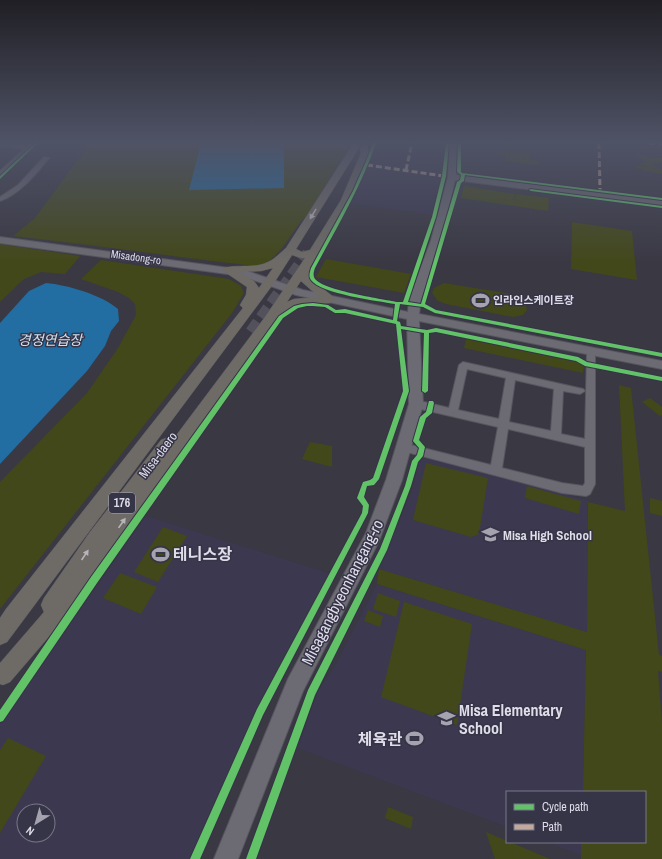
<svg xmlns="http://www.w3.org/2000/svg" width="662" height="859" viewBox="0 0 662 859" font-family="'Archivo Narrow','Noto Sans KR',sans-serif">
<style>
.built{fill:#3c3850;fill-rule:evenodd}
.green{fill:#43481a}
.water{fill:#226da1}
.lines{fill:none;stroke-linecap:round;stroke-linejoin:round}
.primary-tunnel{stroke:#53515c;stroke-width:12;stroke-dasharray:12 5.5;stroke-linecap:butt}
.street-casing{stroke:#57565f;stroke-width:2}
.secondary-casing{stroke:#57565f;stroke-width:2}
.primary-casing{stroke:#57565f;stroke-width:1}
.street{fill:#6c6b73;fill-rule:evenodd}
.secondary{fill:#6c6b73;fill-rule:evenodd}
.primary{fill:#6e6b67;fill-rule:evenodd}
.quiet{stroke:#c3a89e;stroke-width:3;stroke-dasharray:6 3;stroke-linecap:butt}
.cycleway-casing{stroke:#363447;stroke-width:2}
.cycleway{fill:#61c268;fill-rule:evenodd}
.oneway{fill:#b7b5bc}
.labels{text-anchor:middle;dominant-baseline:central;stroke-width:3;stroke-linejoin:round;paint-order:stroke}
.far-street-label{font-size:11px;fill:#dedde9;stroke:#363447}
.far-poi-label{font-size:11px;font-weight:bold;fill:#dedde9;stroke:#363447;text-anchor:start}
.shield{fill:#363447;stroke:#acaab8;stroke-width:1}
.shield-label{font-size:12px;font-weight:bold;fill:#dedde9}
.street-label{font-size:13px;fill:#dedde9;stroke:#363447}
.poi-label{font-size:13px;font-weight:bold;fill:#dedde9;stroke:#363447;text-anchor:start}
.water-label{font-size:14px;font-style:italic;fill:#cfe2f1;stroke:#363447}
.near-poi-label{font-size:16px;font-weight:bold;fill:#dedde9;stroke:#363447;text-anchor:start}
.near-street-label{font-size:16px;fill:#dedde9;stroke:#363447}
</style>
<rect width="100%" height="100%" fill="#3a3843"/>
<path class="built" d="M376,143H445L443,174L433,215L350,203L368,167Z
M423,459H428L588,500L587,632L379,569L412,491L419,463Z
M146,516L331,574L269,685L192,859H0V724ZM24,811H48V835H24Z
M377,584L586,650L583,792H507V827L298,748L318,691L336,664Z
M546,842H581V855Z"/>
<path class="green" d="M90,143H351L308,214C290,230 282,261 256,266C174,257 95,245 13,236L35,218Z
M509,150L531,153L530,160L539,161L538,165L505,161L506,156L497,155L498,151L508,152Z
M639,155L662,158V162L652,164L662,170V174L646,171L635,167L647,162L636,156Z
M464,186L515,194L514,203L516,194L549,198L548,211L461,198Z
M572,222L632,231L637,280L571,269Z
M0,244L80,256L65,274L41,272L24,279L0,302Z
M326,259L411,274L404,293L316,277Z
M101,260L229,279L241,286L244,293L232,313L0,609V482L87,393L118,348L136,315L135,304L129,298L118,292L81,279Z
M444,283L512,294L525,302L527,310L523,315L513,317L446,304L438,301L432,293L434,288Z
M466,339L578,362L584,366L583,373L464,348Z
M619,385L631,388L659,655L662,656V672L658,671L662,724V859H581V842H645V792H583L586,650L377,584L379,569L587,632L588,502L625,511Z
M650,398L662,407V415L660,416L642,402Z
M310,442L332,446V467L302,459Z
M426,463L488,478L479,534L471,537L413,520Z
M527,486L581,501L579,514L525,498Z
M650,498L662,501V516L650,513Z
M163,527L187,536L158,582L134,572Z
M120,573L157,587L141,614L103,598Z
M378,593L400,601L396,617L373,609Z
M404,602L472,624L457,725L381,697Z
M368,610L383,616L380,627L364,621Z
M8,738L46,756L0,833V750Z
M388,807L413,817L411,829L385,818Z
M486,832L550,859H495Z"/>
<path class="water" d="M201,143H284V188L189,190Z
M46,283C68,285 102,295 118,309L119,321L111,331L105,346L87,371L0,464V323L29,291Z"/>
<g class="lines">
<path class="primary-tunnel" d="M251,332L308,253"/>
<defs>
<path id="street" d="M2,143L27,146L31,143H37L32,149L0,176V171L24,149L0,146V144Z
M44,157L49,158C36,174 20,194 0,201V197L18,185Z
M591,348L595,351V484L590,494L586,496L562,493L399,450L398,447L399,444L403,443L491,465L498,427L416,408L411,404L416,400L449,408L459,365L463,362L583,389L585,391L580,394L563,391L561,434L585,439L587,351ZM467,369L506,378L499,419L458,410ZM515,380L554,389L551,431L509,422ZM508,429L585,447V483L583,486L562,483L502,468Z"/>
<path id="secondary" d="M450,143H457L456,175L662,200V206L455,180L441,240L421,300L419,314L662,361V369L419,321L423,404L402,480L379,541L303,691L238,859H214L288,679L366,533L386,480L409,404L407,319L296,295L242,276L0,243V237L244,270L303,290L408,312L409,300L431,240L448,177Z"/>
<path id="primary" d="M353,144L360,146L296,249L302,252L310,250L341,200L361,153L360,147L367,145L369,153L351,200L310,268L312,280L336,299L330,303L297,306L276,319L64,619L10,682L3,685L0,684V663L44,612L41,605L44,598L90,532L161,440L166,438L172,441L265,317L305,258H301L292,255L274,283L7,642L0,645V618L6,609L243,308L240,305L246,295L247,287L222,270L224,268C238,264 255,269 268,262C275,259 280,253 286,248ZM273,268L259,288L254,281L239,272L261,271ZM301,281L319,297L294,299L287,302Z"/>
</defs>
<use href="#street" class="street-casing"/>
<use href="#secondary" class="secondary-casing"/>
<use href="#primary" class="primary-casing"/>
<use href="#street" class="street"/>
<use href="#secondary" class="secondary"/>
<use href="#primary" class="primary"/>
<path class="quiet" d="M599,143L600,191
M649,143L662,144
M367,165L444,176
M406,170L412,143"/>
<defs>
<path id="cycleway" d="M35,143H38L0,179V176Z
M373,143H376C361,187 337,227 315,268C314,271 313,274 314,277C318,290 383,299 397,302H403L432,217L442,176L446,143H449L446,176L436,217L408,302L421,304L457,182L460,180L461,175L457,172L458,143H461V172L462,173L662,198V200L465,175L464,181L461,183L425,304L436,310L662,353V357L435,313L423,307L400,304L397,321L400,322L401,326L427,330L436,328L578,357L587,362L662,377V381L585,366L576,361L436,332L429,333L428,391L425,393L422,391L424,333L401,329L409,391L379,479L374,485L367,486L364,497L369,505L368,513L263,715L200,859H190L257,709L362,513L363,506L357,498L363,482L370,480L373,478L403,391L396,324L345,313H335L325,307L313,306H307L298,308L283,318L97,583L3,721L0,722V710L91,577L279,316L294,306L302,304L313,303L328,305L336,310L345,309L393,320L395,304C378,301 321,294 311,280C308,276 310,272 311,268L353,191L367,159Z
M530,189L662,206V208L531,191L529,190Z
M429,401H433L434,403L432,413L426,418L419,440L425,447L423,456L418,462L411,486L387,550L315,695L256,859H246L308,690L380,549L405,486L412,461L417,455L419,448L413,441L420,417L426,412Z"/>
</defs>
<use href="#cycleway" class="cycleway-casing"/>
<use href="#cycleway" class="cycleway"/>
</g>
<defs><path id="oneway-solid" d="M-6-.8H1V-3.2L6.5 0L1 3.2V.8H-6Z"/></defs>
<g class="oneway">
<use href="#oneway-solid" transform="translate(313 214) rotate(121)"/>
<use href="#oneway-solid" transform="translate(122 523) rotate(-55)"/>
<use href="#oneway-solid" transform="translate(85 555) rotate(-56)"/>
</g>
<linearGradient id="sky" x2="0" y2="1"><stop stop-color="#201f25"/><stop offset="0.54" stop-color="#4f5366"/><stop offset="1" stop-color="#4f5366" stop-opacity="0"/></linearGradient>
<rect width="662" height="263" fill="url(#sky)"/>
<defs>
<symbol id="stadium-bare" viewBox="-9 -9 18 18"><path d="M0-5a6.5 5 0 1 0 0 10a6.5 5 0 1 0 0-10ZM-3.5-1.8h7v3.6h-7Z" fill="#a5a3af" stroke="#363447" stroke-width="2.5" paint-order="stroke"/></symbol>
<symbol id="school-bare" viewBox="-9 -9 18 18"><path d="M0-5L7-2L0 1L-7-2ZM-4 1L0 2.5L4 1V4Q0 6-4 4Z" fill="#a5a3af" stroke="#363447" stroke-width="2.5" paint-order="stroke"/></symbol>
</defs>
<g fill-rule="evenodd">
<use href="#stadium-bare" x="468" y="288" width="25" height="25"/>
<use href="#school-bare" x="478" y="522" width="25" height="25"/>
<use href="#stadium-bare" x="148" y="542" width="25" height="25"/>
<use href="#school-bare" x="434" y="706" width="25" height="25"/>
<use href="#stadium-bare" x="402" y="726" width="25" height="25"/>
</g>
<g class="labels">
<g class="far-street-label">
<text transform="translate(136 257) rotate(8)">Misadong-ro</text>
</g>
<g class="far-poi-label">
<text x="493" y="300">인라인스케이트장</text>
</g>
<rect class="shield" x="109" y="493" width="26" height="20" rx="3"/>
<g class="shield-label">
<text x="122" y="503">176</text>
</g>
<g class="street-label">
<text transform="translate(158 455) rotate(-53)">Misa-daero</text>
</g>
<g class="poi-label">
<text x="503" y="535">Misa High School</text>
</g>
<g class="water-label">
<text x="50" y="340">경정연습장</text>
</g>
<g class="near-poi-label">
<text x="173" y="554">테니스장</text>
<text x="459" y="710">Misa Elementary<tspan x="459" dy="18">School</tspan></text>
<text x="402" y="739" text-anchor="end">체육관</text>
</g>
<g class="near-street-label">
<text transform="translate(342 592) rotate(-63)">Misagangbyeonhangang-ro</text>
</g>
</g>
<rect x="506" y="791" width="140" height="52" fill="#363447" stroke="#797888"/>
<rect x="514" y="804" width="20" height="6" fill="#61c268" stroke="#797888"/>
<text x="542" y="811" font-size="12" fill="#dedde9">Cycle path</text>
<rect x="514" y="824" width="20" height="6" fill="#c3a89e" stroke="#797888"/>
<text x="542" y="831" font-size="12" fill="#dedde9">Path</text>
<g transform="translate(36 823) rotate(217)"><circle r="19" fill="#363447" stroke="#797888"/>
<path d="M0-3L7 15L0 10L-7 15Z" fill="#a5a3af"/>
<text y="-6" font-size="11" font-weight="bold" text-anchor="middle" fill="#dedde9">N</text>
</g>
</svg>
